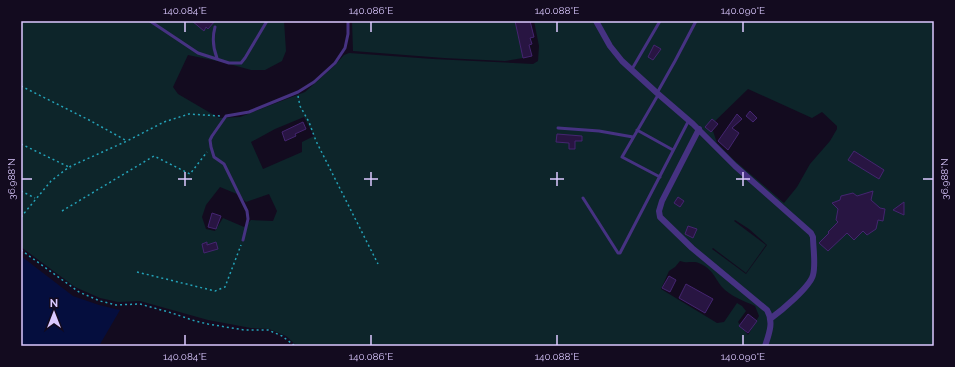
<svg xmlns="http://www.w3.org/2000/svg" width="955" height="367" viewBox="0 0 955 367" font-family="Raleway,sans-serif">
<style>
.green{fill:#0d252a;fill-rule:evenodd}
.water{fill:#050e3e}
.building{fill:#281542;stroke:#442570}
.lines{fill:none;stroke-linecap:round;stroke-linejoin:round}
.path{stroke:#24a2b8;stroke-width:1.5;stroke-dasharray:2 3;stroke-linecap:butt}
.service{stroke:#463282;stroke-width:3}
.minor{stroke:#463282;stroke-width:6}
.ticks{fill:none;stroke:#dbc9ff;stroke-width:1.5}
.neatline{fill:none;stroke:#dbc9ff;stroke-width:1.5}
.ticks-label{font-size:10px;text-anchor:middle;fill:#dbc9ff}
</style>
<rect width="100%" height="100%" fill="#130b1f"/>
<path class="green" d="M21,21H284L286,51L282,61L265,70H251L222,62L188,55L173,87L178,94L219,118L240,117L305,92L334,66L344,55L349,53L433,59L533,64L538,61L539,46L534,21H934V346H297L286,336L269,329L251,328L208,320L140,301L118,302L100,298L75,287L21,247ZM748,89L812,118L822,112L837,126V129L830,141L810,164L797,187L784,203L734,160L717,143L711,125ZM304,117L314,136L302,142V152L263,169L251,142L275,129ZM220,187L237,194L246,202L269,194L277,211L273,221L251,220L244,227L223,218L215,231L206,229L202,217L206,205ZM735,220L749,229L767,245L746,274L712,249L713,248L746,273L766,245L734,221ZM680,261C688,264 693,260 701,264C714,271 714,277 722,287C730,296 744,301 755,306L759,316L748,335L738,322L746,311L742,306L737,303L724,322L717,323L661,289L669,271L675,267Z
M352,21H515L523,58L505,61L444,58L353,51Z"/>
<path class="water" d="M21,256L73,296L99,305L120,310L99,346H21Z"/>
<path class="building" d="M192,21H215L208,29L206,27L204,31Z
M515,21H530L534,37L530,38L532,44L529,45L532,56L523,58Z
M654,45L661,49L653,60L648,57Z
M750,111L757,118L753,122L746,116Z
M737,114L742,119L732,128L739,133L728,150L718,141Z
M712,119L718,124L711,132L705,127Z
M303,122L306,129L295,134L296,136L285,141L282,132Z
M557,134L582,136V141H575V149H569V143L556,142Z
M854,151L884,170L879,179L848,160Z
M873,191L871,200L880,208L885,209L883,221L878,220L876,229L867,235L863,231L854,240L847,233L828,251L819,243L829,233L828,232L838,222L836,220L838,209L832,203L840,200L841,196L853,193L857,196Z
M678,197L684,201L680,207L674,203Z
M904,202V215L893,210Z
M212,213L221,216L216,229L208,227Z
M688,226L697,229L693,238L685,234Z
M207,242V245L216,242L218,249L204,253L202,244Z
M669,276L676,280L670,292L662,288Z
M686,284L713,299L705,313L679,298Z
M748,314L757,321L748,333L739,326Z"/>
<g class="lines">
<path class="path" d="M21,86L89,120L127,141
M298,96L300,106L309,122L316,141L378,264
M21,144L71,168
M21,191L35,198
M62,211L154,156L190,174L207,152
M21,217L51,181L69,167L127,141L164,122L189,114L220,116
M21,250L79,292L100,301L116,305L140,304L172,313L195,321L208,324L244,330H268L282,336L295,346
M137,272L215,291L225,287L241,245"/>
<path class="service" d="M150,21L198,53L229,63H241L245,58L267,21
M215,27C212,38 213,48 217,58
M632,69L660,21
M657,93L675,61L696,21
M658,95L622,157L660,177
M558,128L599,131L633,137
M637,130L673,150
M583,198L618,253H620L689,120
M243,240L248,219L247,211L224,164L214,157L211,147L210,140L212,136L226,116L249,112L298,92L314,82L335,63L345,48L348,34V21"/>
<path class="minor" d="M596,21L610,46L622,61L657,93L693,124L735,166L811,233L813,237C813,247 816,265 813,275C810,287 781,311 770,319
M699,129L662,201L659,211L660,217L692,248L767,310C774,322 769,334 765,346"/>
</g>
<path class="ticks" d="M185,22V32M371,22V32M557,22V32M743,22V32M185,172V186M371,172V186M557,172V186M743,172V186M22,179H32M178,179H192M364,179H378M550,179H564M736,179H750M923,179H933M185,335V345M371,335V345M557,335V345M743,335V345"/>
<rect width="955" height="367" fill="none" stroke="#130b1f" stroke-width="44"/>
<g transform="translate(54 313)" stroke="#130b1f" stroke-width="3" paint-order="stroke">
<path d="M0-3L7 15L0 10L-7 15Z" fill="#dbc9ff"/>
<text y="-6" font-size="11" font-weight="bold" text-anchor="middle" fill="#dbc9ff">N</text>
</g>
<rect x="22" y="22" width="911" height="323" class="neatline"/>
<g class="ticks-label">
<text x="185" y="14">140.084°E</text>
<text x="371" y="14">140.086°E</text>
<text x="557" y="14">140.088°E</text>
<text x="743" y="14">140.090°E</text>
<text transform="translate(11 179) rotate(-90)" y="4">36.988°N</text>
<text transform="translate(944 179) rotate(-90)" y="4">36.988°N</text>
<text x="185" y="360">140.084°E</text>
<text x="371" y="360">140.086°E</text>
<text x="557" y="360">140.088°E</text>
<text x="743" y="360">140.090°E</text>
</g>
</svg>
